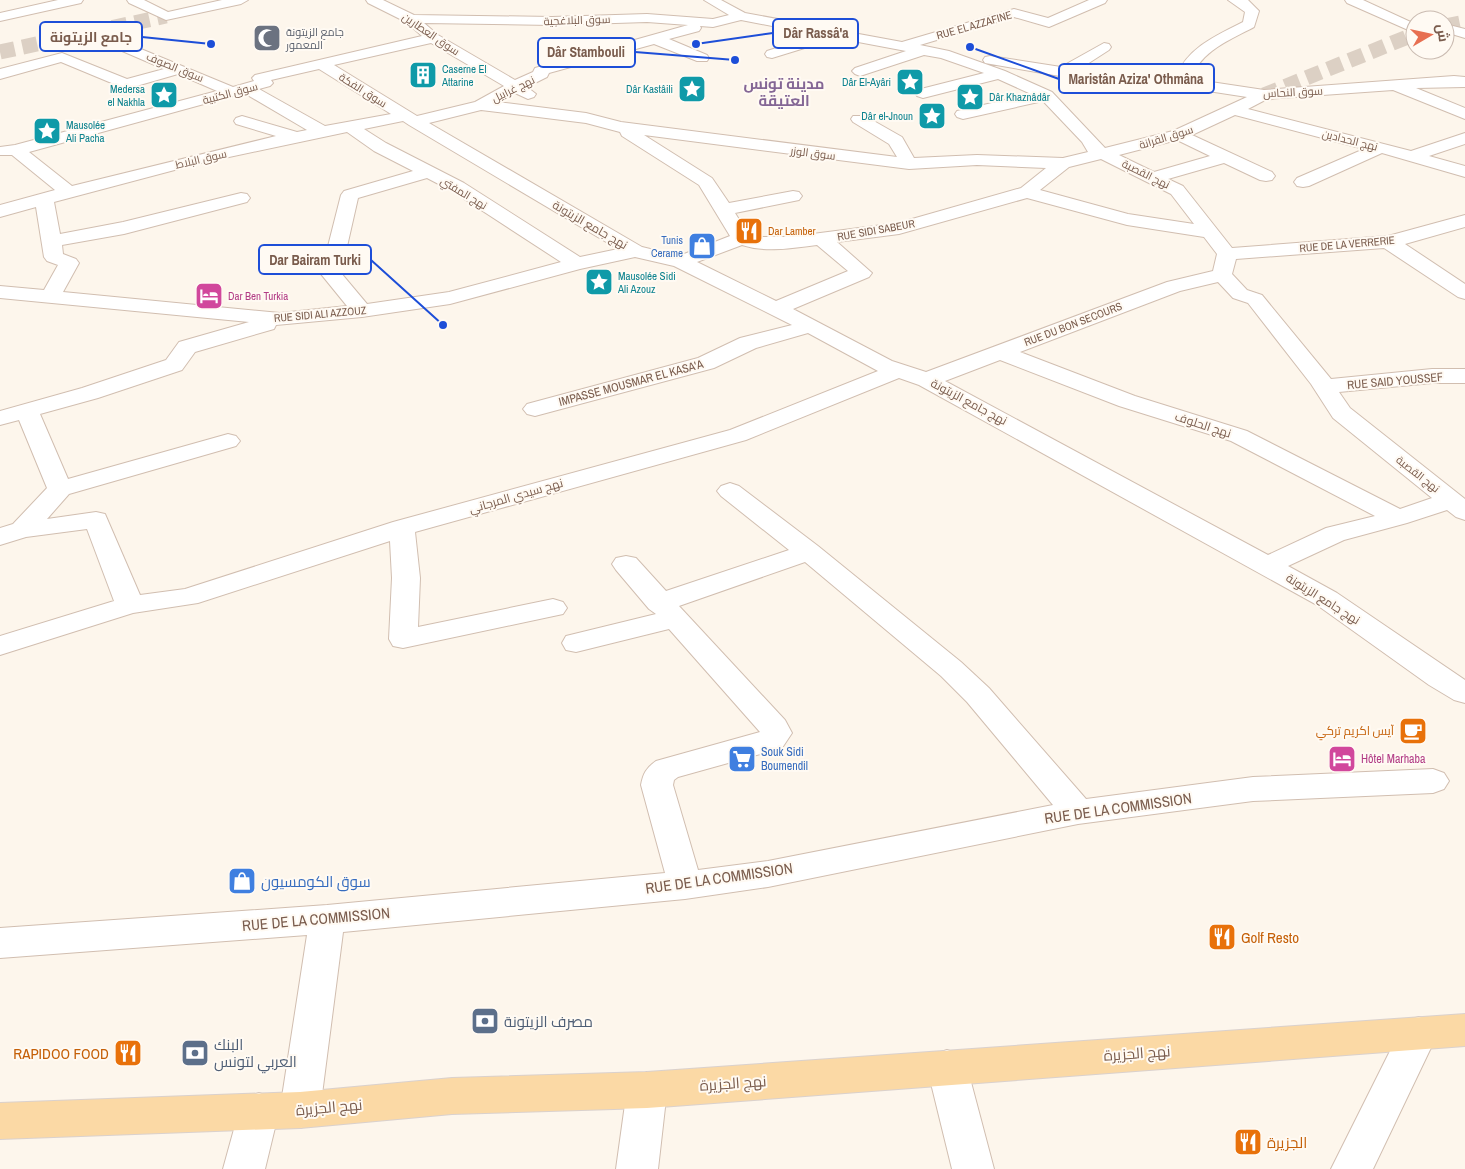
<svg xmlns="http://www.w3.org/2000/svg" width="1465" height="1169" viewBox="0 0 1465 1169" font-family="'Archivo Narrow',Cairo,sans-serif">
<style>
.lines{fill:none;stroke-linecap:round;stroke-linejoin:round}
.minor-tunnel{stroke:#dcd0c4;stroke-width:15;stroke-dasharray:15 8;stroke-linecap:butt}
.minor-casing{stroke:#d1beb0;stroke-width:2}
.major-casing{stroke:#dad1cd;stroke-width:2}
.minor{fill:#fff;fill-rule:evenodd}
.major{fill:#fbd9a5;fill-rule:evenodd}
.labels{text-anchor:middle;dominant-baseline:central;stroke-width:4;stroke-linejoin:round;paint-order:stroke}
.far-street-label{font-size:11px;fill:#7a5c4d;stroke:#fffaf3}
.far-worship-label{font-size:11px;fill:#5b616d;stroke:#fffaf3;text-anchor:start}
.far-culture-label{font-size:11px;fill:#0d838f;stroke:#fffaf3;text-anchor:start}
.far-food-label{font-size:11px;fill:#c56008;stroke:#fffaf3;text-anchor:start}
.far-shop-label{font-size:11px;fill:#366cbe;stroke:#fffaf3;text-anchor:end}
.far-hotel-label{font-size:11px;fill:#b23c85;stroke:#fffaf3;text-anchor:start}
.street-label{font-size:12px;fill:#7a5c4d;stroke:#fffaf3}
.food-label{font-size:12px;fill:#c56008;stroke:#fffaf3;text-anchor:end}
.shop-label{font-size:12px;fill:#366cbe;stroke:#fffaf3;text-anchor:start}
.hotel-label{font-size:12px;fill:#b23c85;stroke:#fffaf3;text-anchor:start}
.far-district-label{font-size:15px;font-weight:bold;fill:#846695;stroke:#fffaf3}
.near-street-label{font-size:15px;fill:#7a5c4d;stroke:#fffaf3}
.near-shop-label{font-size:15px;fill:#366cbe;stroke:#fffaf3;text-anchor:start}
.near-food-label{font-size:15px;fill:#c56008;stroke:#fffaf3;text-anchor:start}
.near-service-label{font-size:15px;fill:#4e5e75;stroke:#fffaf3;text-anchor:start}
.leader{fill:none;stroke:#1d4ed8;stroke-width:2}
.callout-dot{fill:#1d4ed8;stroke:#fffaf3;stroke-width:2}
.callout{fill:#fffaf3;stroke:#1d4ed8;stroke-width:2}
.callout-label{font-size:14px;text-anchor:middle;font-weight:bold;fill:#7a5c4d}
</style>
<rect width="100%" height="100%" fill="#fdf6ec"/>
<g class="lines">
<path class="minor-tunnel" d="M1445,26L1465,22
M0,52L166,16
M1264,95L1415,34"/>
<defs>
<path id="minor" d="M58,0H83L81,3L0,21V13Z
M127,0H144L168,12L222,0H248L241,4L166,20L129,3Z
M366,0H383L414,15L552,17L647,14L713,19L729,15L704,0H721L745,13L902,42L1014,9L1048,18L1089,0H1107L1105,3L1049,27L1014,17L920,45L949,51L1005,71L1052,92L1105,148L1173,131L1247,97L1182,87L1083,80L985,63L983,60L985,57L990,56L1061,67L1104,43L1109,44L1111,47L1109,50L1078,70L1176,77C1187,48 1217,35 1243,22L1245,12L1228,0H1248L1259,11L1254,27C1230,40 1200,51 1191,79L1264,90L1454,76L1465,77V87L1416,88L1465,108V119L1393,90L1267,99L1248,109L1411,151L1465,133V144L1429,156L1465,166V177L1382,153L1309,186L1303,187L1297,186L1294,182L1297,178L1364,149L1235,115L1192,135L1272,172L1275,176L1272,180L1266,181L1260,180L1224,163L1168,179L1183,186L1232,248L1388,236L1465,215V227L1405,244L1465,284V299L1458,297L1384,248L1236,259L1232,274L1247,290L1262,295L1331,379L1432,369H1465V383H1432L1339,392L1350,408L1465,499V520L1456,517L1447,510L1407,523L1344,540L1288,566L1337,593L1465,680V703L1454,700L1429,685L1317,605L919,385L899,378L746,440L415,532L420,578L418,627L553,599L563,602L567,608L563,614L403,648L393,646L389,639L392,578L390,541L198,603L133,613L0,655V636L114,601L87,529L26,537L0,545V528L13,524L47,488L19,420L0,425V411L82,388L166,360L179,342L249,322L0,298V286L44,290L58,265L47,261L44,257L36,207L0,217V205L55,190L12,155H0V147L15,145L217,91L178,74L126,89L61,62L0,79V69L62,53L127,79L164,69L85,35L83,32L85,29L90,28L233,87L254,81L252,78L255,75L422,36L406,22L368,3ZM741,20L818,35L767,51L765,54L767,57L772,58L837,38L906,51L855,68L852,71L855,74L860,76L924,55L941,58L984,73L917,90L915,93L917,96L923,98L998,79L1031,94L957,111L955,114L957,117L963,119L1043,101L1082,142L1088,152L1063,158L977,155L914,158L902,137L865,116H853L851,119L853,122L889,144L897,157L621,122L586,113L497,102L515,93L528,99L534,97L536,94L527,87L547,77L549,73L654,44L697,61H707L709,58L707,55L669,39L699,31L701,28L700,26L713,27ZM647,22L688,25L535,68L533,72L515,80L438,35L424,23L552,25ZM431,43L504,86L475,102L417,116L334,65ZM319,69L391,114L325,126L259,89L270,86L273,83L271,80ZM244,93L307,130L297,132L242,116L236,118L234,121L236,124L276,136L72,186L29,152ZM481,110L586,123L620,132L622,136L699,185L730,236L679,256L642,247L429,123ZM403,121L409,125L618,249L580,257L464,183L386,143L364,129ZM347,132L374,151L413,171L344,191L341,195L321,274L347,306L280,313L63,292L79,263L76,259L63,254L62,245L124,234L247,202L250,198L247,194L241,193L123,222L60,234L54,202L201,163ZM644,135L909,169L977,165L1046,168L1021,188L898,223L789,237H758L748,234L735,213L799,200L802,196L799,192L793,191L729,203L712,178ZM1177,140L1210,156L1154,172L1119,155ZM1101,159L1171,194L1194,224L1128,214L1040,190L1069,167ZM427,178L452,191L561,262L449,292L367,304L341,273L358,198ZM1027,198L1127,225L1204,237L1217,254L1213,271L1167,282L926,372L892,361L793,309L869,277L872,273L837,242L899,234ZM742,245C766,253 792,248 817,245L848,271L776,301L697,262ZM635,257L674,266L792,325L740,338L698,358L527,404L523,409L527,414L535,416L714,368L756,348L808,333L878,371L730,430L393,522L185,589L140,595L105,514L96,512L47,519L69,494L236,446L240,441L236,436L228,434L68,479L40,414L98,398L182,370L195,352L274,329L276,325L362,317L450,304L580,269ZM1218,282L1233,298L1248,303L1311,384L1333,418L1432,498L1400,509L1247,431L1135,396L1020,352L1180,291ZM1000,360L1119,406L1231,441L1375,516L1326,528L1268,555L945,381Z
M1345,0H1363L1415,24V33L1347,3Z
M1445,24L1465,29V38L1445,32Z
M730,483L739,486L818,546L961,662L989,688L1086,799L1253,777L1433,769L1444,773L1449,781L1444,789L1433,793L1253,801L1078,824L768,887L685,899L343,932L320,1110L314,1123L300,1128L286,1123L280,1110L307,935L0,958V928L327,905L665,873L641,785C643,774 646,768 656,761L760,732L669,629L576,652L566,650L562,643L566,636L656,614L649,609L616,570L612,564L616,558L626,556L636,558L666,591L789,550L721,496L717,491L721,486ZM805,562L941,676L967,702L1053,805L768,861L698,870L673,785L674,780L678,777L782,748L792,733L785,720L679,606Z
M1419,1017L1433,1021L1438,1033L1373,1169H1331L1405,1021Z
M947,1050L961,1055L967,1067L994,1169H952L927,1067L933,1055Z
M647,1072L661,1078L667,1090L658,1169H616L627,1090L633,1078Z
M259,1093L273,1098L279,1111L265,1169H223L239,1111L245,1098Z"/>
<path id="major" d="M1465,1014V1046L647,1108L452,1114L300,1128L0,1139V1103L300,1092L452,1078L647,1072Z"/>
</defs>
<use href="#minor" class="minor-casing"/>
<use href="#major" class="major-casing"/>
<use href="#minor" class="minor"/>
<use href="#major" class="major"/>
</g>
<defs>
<symbol id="mosque-square" viewBox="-11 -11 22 22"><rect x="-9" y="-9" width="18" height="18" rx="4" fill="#6b7280" stroke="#fffaf3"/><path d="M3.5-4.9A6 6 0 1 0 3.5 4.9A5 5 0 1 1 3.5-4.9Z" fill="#fff"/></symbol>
<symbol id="building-square" viewBox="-11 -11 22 22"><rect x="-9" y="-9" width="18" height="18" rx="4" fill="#0f9aa8" stroke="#fffaf3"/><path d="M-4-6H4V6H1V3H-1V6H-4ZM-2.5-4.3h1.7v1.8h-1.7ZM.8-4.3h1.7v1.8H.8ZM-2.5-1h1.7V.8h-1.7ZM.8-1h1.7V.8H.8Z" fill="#fff"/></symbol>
<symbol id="sight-square" viewBox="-11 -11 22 22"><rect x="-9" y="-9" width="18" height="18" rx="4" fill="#0f9aa8" stroke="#fffaf3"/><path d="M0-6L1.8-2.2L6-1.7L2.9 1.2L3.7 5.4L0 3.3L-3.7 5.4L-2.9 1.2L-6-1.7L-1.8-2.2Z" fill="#fff"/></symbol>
<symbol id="restaurant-square" viewBox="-11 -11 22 22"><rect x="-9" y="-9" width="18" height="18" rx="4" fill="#e8710a" stroke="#fffaf3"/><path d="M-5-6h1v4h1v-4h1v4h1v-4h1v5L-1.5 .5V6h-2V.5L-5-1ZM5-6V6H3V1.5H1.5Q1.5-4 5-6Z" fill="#fff"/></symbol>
<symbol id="shop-square" viewBox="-11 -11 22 22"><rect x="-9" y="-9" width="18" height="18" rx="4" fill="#3f7fe0" stroke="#fffaf3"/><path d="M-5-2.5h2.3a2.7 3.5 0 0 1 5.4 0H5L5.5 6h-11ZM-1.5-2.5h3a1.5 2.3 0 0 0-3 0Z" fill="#fff"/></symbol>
<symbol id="hotel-square" viewBox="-11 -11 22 22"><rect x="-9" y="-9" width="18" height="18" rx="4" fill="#d1479c" stroke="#fffaf3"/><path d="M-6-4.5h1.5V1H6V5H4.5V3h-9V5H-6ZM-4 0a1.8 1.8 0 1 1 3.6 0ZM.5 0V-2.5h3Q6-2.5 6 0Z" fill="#fff"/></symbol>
<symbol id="cafe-square" viewBox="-11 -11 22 22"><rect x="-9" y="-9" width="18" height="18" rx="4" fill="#e8710a" stroke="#fffaf3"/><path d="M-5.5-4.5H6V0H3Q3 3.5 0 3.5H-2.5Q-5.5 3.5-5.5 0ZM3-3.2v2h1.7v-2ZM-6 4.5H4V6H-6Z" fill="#fff"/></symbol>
<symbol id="supermarket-square" viewBox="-11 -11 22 22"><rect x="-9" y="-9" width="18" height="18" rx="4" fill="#3f7fe0" stroke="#fffaf3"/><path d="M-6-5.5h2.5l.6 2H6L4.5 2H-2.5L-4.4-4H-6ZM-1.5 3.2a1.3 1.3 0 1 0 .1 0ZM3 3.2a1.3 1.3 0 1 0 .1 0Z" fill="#fff"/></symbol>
<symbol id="bank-square" viewBox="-11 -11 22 22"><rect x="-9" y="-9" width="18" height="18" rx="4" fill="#5c6f8a" stroke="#fffaf3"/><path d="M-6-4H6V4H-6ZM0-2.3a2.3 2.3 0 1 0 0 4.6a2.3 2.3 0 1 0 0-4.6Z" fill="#fff"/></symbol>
</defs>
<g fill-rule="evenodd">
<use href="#mosque-square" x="251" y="22" width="32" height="32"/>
<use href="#building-square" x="407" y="59" width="32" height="32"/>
<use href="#sight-square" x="894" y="66" width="32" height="32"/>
<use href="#sight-square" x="676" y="73" width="32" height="32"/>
<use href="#sight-square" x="148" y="79" width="32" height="32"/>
<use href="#sight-square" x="954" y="81" width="32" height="32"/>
<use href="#sight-square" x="916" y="100" width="32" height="32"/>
<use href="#sight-square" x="31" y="115" width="32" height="32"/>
<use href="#restaurant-square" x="733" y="215" width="32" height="32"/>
<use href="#shop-square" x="686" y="230" width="32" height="32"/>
<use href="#sight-square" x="583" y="266" width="32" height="32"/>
<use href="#hotel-square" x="193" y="280" width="32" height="32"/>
<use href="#cafe-square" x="1397" y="715" width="32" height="32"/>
<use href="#supermarket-square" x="726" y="743" width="32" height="32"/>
<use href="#hotel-square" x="1326" y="743" width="32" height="32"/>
<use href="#shop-square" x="226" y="865" width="32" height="32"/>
<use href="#restaurant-square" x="1206" y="921" width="32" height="32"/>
<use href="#bank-square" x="469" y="1005" width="32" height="32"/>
<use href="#restaurant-square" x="112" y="1037" width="32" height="32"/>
<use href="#bank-square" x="179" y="1037" width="32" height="32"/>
<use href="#restaurant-square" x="1232" y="1126" width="32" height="32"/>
</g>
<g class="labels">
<g class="far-street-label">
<text transform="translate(577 20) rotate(-2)">سوق البلاغجية</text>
<text transform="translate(974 25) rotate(-16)">RUE EL AZZAFINE</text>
<text transform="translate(431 34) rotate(34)">سوق العطارين</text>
<text transform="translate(175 67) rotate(22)">سوق الصوف</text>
<text transform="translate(513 89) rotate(-26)">نهج غرابيل</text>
<text transform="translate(363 90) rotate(32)">سوق الفكة</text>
<text transform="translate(1293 92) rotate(-3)">سوق النحاس</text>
<text transform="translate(230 93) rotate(-15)">سوق الكتبية</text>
<text transform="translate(1166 137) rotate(-17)">سوق القرانة</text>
<text transform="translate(1350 140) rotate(14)">نهج الحدادين</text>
<text transform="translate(813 153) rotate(7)">سوق الوزر</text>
<text transform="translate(201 159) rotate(-13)">سوق البلاط</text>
<text transform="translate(1146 174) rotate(26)">نهج القصبة</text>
<text transform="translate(464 193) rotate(31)">نهج المفتي</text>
<text transform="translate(876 230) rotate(-10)">RUE SIDI SABEUR</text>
<text transform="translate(1347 244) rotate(-5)">RUE DE LA VERRERIE</text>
<text transform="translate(320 314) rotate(-5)">RUE SIDI ALI AZZOUZ</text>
<text transform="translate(1073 324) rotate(-21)">RUE DU BON SECOURS</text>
<text transform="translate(1418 474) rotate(38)">نهج القصبة</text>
</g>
<g class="far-worship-label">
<text x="286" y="32">جامع الزيتونة<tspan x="286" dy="13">المعمور</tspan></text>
</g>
<g class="far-culture-label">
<text x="442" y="69">Caserne El<tspan x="442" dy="13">Attarine</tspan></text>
<text x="891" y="82" text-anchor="end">Dâr El-Ayâri</text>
<text x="145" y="89" text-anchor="end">Medersa<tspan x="145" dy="13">el Nakhla</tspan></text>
<text x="673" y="89" text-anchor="end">Dâr Kastâili</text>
<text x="989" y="97">Dâr Khaznâdâr</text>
<text x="913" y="116" text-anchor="end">Dâr el-Jnoun</text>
<text x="66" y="125">Mausolée<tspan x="66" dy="13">Ali Pacha</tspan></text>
<text x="618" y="276">Mausolée Sidi<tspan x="618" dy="13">Ali Azouz</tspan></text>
</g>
<g class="far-food-label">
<text x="768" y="231">Dar Lamber</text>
</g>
<g class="far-shop-label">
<text x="683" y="240">Tunis<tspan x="683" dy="13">Cerame</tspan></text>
</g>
<g class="far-hotel-label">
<text x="228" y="296">Dar Ben Turkia</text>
</g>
<g class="street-label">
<text transform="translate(590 225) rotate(30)">نهج جامع الزيتونة</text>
<text transform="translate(1395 381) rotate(-5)">RUE SAID YOUSSEF</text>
<text transform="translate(631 383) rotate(-15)">IMPASSE MOUSMAR EL KASA'A</text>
<text transform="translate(969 402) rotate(28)">نهج جامع الزيتونة</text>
<text transform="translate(1203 425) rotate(18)">نهج الحلوف</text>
<text transform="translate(516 496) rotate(-16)">نهج سيدي المرجاني</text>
<text transform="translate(1323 599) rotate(32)">نهج جامع الزيتونة</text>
</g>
<g class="food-label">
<text x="1394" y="731">آيس اكريم تركي</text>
</g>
<g class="shop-label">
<text x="761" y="752">Souk Sidi<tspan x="761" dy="14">Boumendil</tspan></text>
</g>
<g class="hotel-label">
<text x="1361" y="759">Hôtel Marhaba</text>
</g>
<g class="far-district-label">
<text x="784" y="83">مدينة تونس<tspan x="784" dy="17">العتيقة</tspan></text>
</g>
<g class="near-street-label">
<text transform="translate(1118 808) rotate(-8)">RUE DE LA COMMISSION</text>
<text transform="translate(719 878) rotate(-8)">RUE DE LA COMMISSION</text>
<text transform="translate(316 919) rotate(-5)">RUE DE LA COMMISSION</text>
<text transform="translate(1137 1053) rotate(-4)">نهج الجزيرة</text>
<text transform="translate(733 1083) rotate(-4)">نهج الجزيرة</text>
<text transform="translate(329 1107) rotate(-5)">نهج الجزيرة</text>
</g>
<g class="near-shop-label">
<text x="261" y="881">سوق الكومسيون</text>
</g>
<g class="near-food-label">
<text x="1241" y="937">Golf Resto</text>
<text x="109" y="1053" text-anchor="end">RAPIDOO FOOD</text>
<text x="1267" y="1142">الجزيرة</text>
</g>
<g class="near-service-label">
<text x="504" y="1021">مصرف الزيتونة</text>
<text x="214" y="1044">البنك<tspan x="214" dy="17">العربي لتونس</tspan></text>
</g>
</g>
<path class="leader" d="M696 44L773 33M211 44L142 37M735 60L635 52M970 47L1059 79M443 325L371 260"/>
<g class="callout-dot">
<circle cx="696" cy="44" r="5"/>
<circle cx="211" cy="44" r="5"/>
<circle cx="735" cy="60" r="5"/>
<circle cx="970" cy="47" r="5"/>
<circle cx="443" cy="325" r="5"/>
</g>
<g class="callout">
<rect x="773" y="19" width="85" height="29" rx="5"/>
<rect x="40" y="22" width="102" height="29" rx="5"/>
<rect x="538" y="38" width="97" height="29" rx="5"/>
<rect x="1059" y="64" width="155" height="29" rx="5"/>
<rect x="259" y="245" width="112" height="29" rx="5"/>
</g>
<g class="callout-label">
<text x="816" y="38">Dâr Rassâ'a</text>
<text x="91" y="42">جامع الزيتونة</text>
<text x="586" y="57">Dâr Stambouli</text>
<text x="1136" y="84">Maristân Aziza' Othmâna</text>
<text x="315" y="265">Dar Bairam Turki</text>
</g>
<g transform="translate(1430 35) rotate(81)"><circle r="24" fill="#fffaf3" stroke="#cabbb1"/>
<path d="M0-4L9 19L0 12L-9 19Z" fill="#e76f51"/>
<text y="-8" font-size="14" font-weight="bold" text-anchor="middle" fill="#7a5c4d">ش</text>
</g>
</svg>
